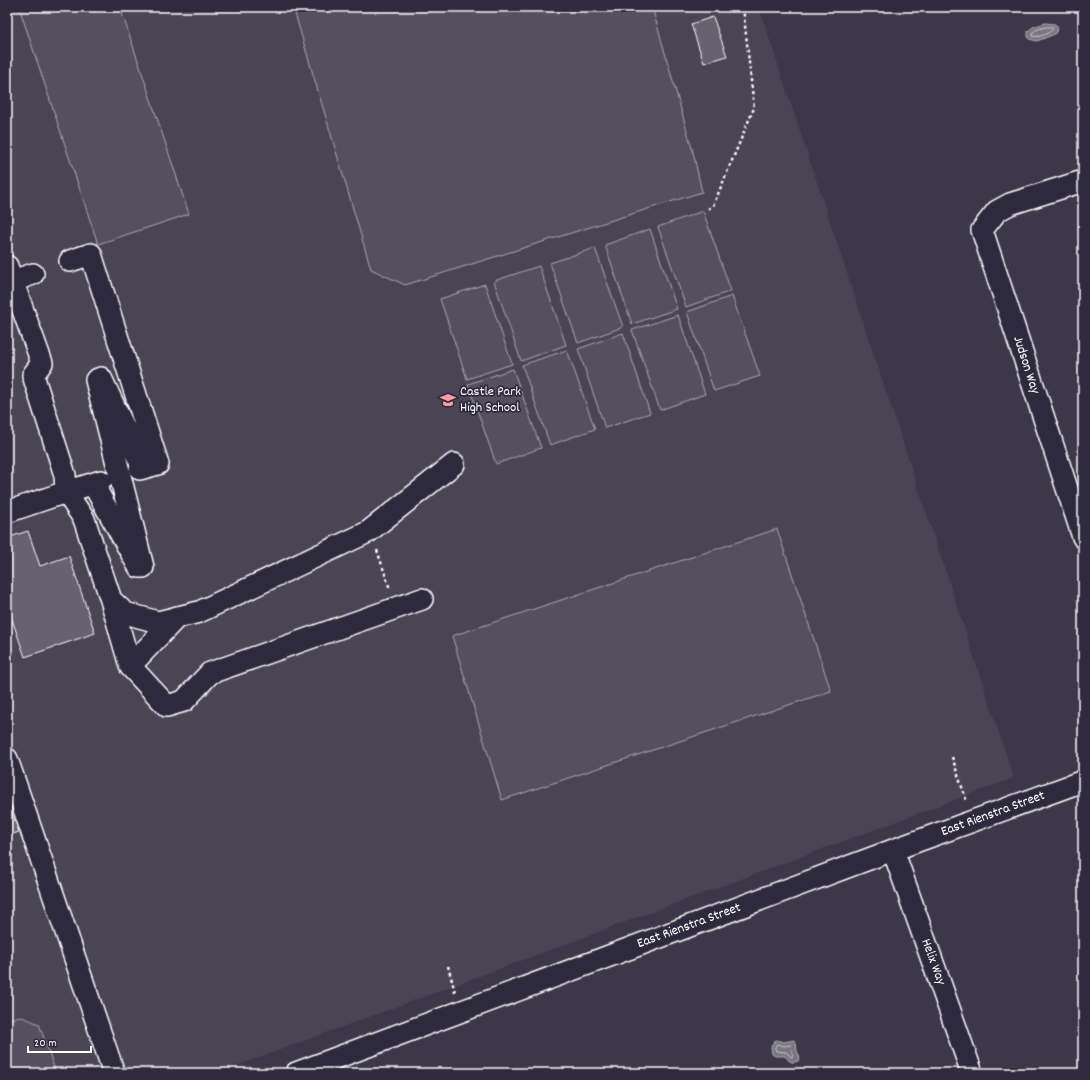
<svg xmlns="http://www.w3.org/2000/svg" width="1090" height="1080" viewBox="0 0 1090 1080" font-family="Dekko,sans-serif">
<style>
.built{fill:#494455}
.green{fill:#555060;stroke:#aaa8b0}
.water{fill:#797682;stroke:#afadb4}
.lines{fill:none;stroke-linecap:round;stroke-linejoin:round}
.shore{stroke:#c9c8cd;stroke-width:1}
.building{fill:#666270;stroke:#fff}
.minor-casing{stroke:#fff;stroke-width:24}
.path{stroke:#fff;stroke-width:2.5;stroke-dasharray:3 3;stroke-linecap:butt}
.minor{stroke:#2f2a3d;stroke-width:21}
.labels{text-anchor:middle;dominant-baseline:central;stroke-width:3.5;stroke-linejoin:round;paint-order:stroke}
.street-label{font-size:14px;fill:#fff;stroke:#2f2a3d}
.poi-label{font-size:14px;fill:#fff;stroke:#2f2a3d;text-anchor:start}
</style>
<rect width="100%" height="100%" fill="#3c3749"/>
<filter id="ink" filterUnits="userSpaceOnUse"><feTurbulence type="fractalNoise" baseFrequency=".025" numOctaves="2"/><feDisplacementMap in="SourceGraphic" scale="8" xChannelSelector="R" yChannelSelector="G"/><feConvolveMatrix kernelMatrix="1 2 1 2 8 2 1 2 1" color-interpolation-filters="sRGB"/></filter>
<g filter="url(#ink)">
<path class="built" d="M7,7H759L1014,778L218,1073H7Z"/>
<path class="green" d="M19,7H120L189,214L98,244Z
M293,7H652L693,152L702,192L405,285L371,269Z
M703,211L731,291L686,307L658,227Z
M650,229L677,309L632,324L605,245Z
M595,248L623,327L578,343L550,263Z
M539,266L566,345L521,361L494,281Z
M485,284L512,364L467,379L440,299Z
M732,296L760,376L714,391L687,312Z
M678,315L705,394L660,410L632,330Z
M623,333L650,413L605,428L578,349Z
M567,350L595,429L550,445L522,365Z
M513,369L541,448L496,464L468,384Z
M777,529L831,691L502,800L452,636Z
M20,1016L39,1024L56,1073H7V1020Z"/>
<path class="water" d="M1045,23L1055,24L1058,28L1055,34L1037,41L1029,39L1028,36V31L1033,27Z
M777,1040L784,1042L794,1040L796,1042L797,1051L800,1057L798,1061C791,1064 789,1061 785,1056H775L772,1054L771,1047L774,1041Z"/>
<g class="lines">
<path class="shore" d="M1046,27H1052L1053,29C1049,34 1038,38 1032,36V33L1036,30Z
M777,1044L784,1046L791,1045L793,1056L791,1057L786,1052L776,1051L775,1048Z"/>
</g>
<path class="building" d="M713,17L727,56L704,63L691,24Z
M28,531L40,566L69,556L95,633L25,657L7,605V538Z
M7,801L19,832L7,836Z"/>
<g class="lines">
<defs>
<path id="minor" d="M1083,181L1010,204L997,211L982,230L1083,537
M70,261L91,254L97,273L158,464L140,469
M7,266L42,363L33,375L65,475L66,492L7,512
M7,283L33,274
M101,481L66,492L84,519L111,600L125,613L158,622L199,612L368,532L454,464
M93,484L139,567H143L96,380L101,378L143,468
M111,600L130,666L177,617
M130,666L167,706L184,701L210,673L422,599
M7,759L114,1073
M893,850L972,1073
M296,1073L893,850L1083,781"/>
</defs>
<use href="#minor" class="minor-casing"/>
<path class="path" d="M708,209L713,206L754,108L743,7
M377,550L390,589
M952,757L967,802
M448,966L455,992"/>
<use href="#minor" class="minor"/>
</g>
</g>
<defs>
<symbol id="school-bare" viewBox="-9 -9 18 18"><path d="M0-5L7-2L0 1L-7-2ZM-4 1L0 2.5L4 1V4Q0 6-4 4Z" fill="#ff9aa2" stroke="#2f2a3d" stroke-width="2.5" paint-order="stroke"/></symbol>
</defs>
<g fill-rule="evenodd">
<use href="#school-bare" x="437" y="389" width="22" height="22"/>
</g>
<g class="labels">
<g class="street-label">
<text transform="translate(1026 365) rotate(72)">Judson Way</text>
<text transform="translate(993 814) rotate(-20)">East Rienstra Street</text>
<text transform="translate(689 926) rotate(-20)">East Rienstra Street</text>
<text transform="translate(933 962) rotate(70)">Helix Way</text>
</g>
<g class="poi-label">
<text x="460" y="392">Castle Park<tspan x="460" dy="16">High School</tspan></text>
</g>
</g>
<rect width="1090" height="1080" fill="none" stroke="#2f2a3d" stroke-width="24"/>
<rect x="12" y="12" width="1066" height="1056" fill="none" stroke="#fff" stroke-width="1.5" filter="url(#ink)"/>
<path d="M28 1046v6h63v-6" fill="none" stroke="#ffffff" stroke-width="2"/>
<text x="34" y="1046" font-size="12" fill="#ffffff" stroke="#2f2a3d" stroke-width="3" paint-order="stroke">20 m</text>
</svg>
